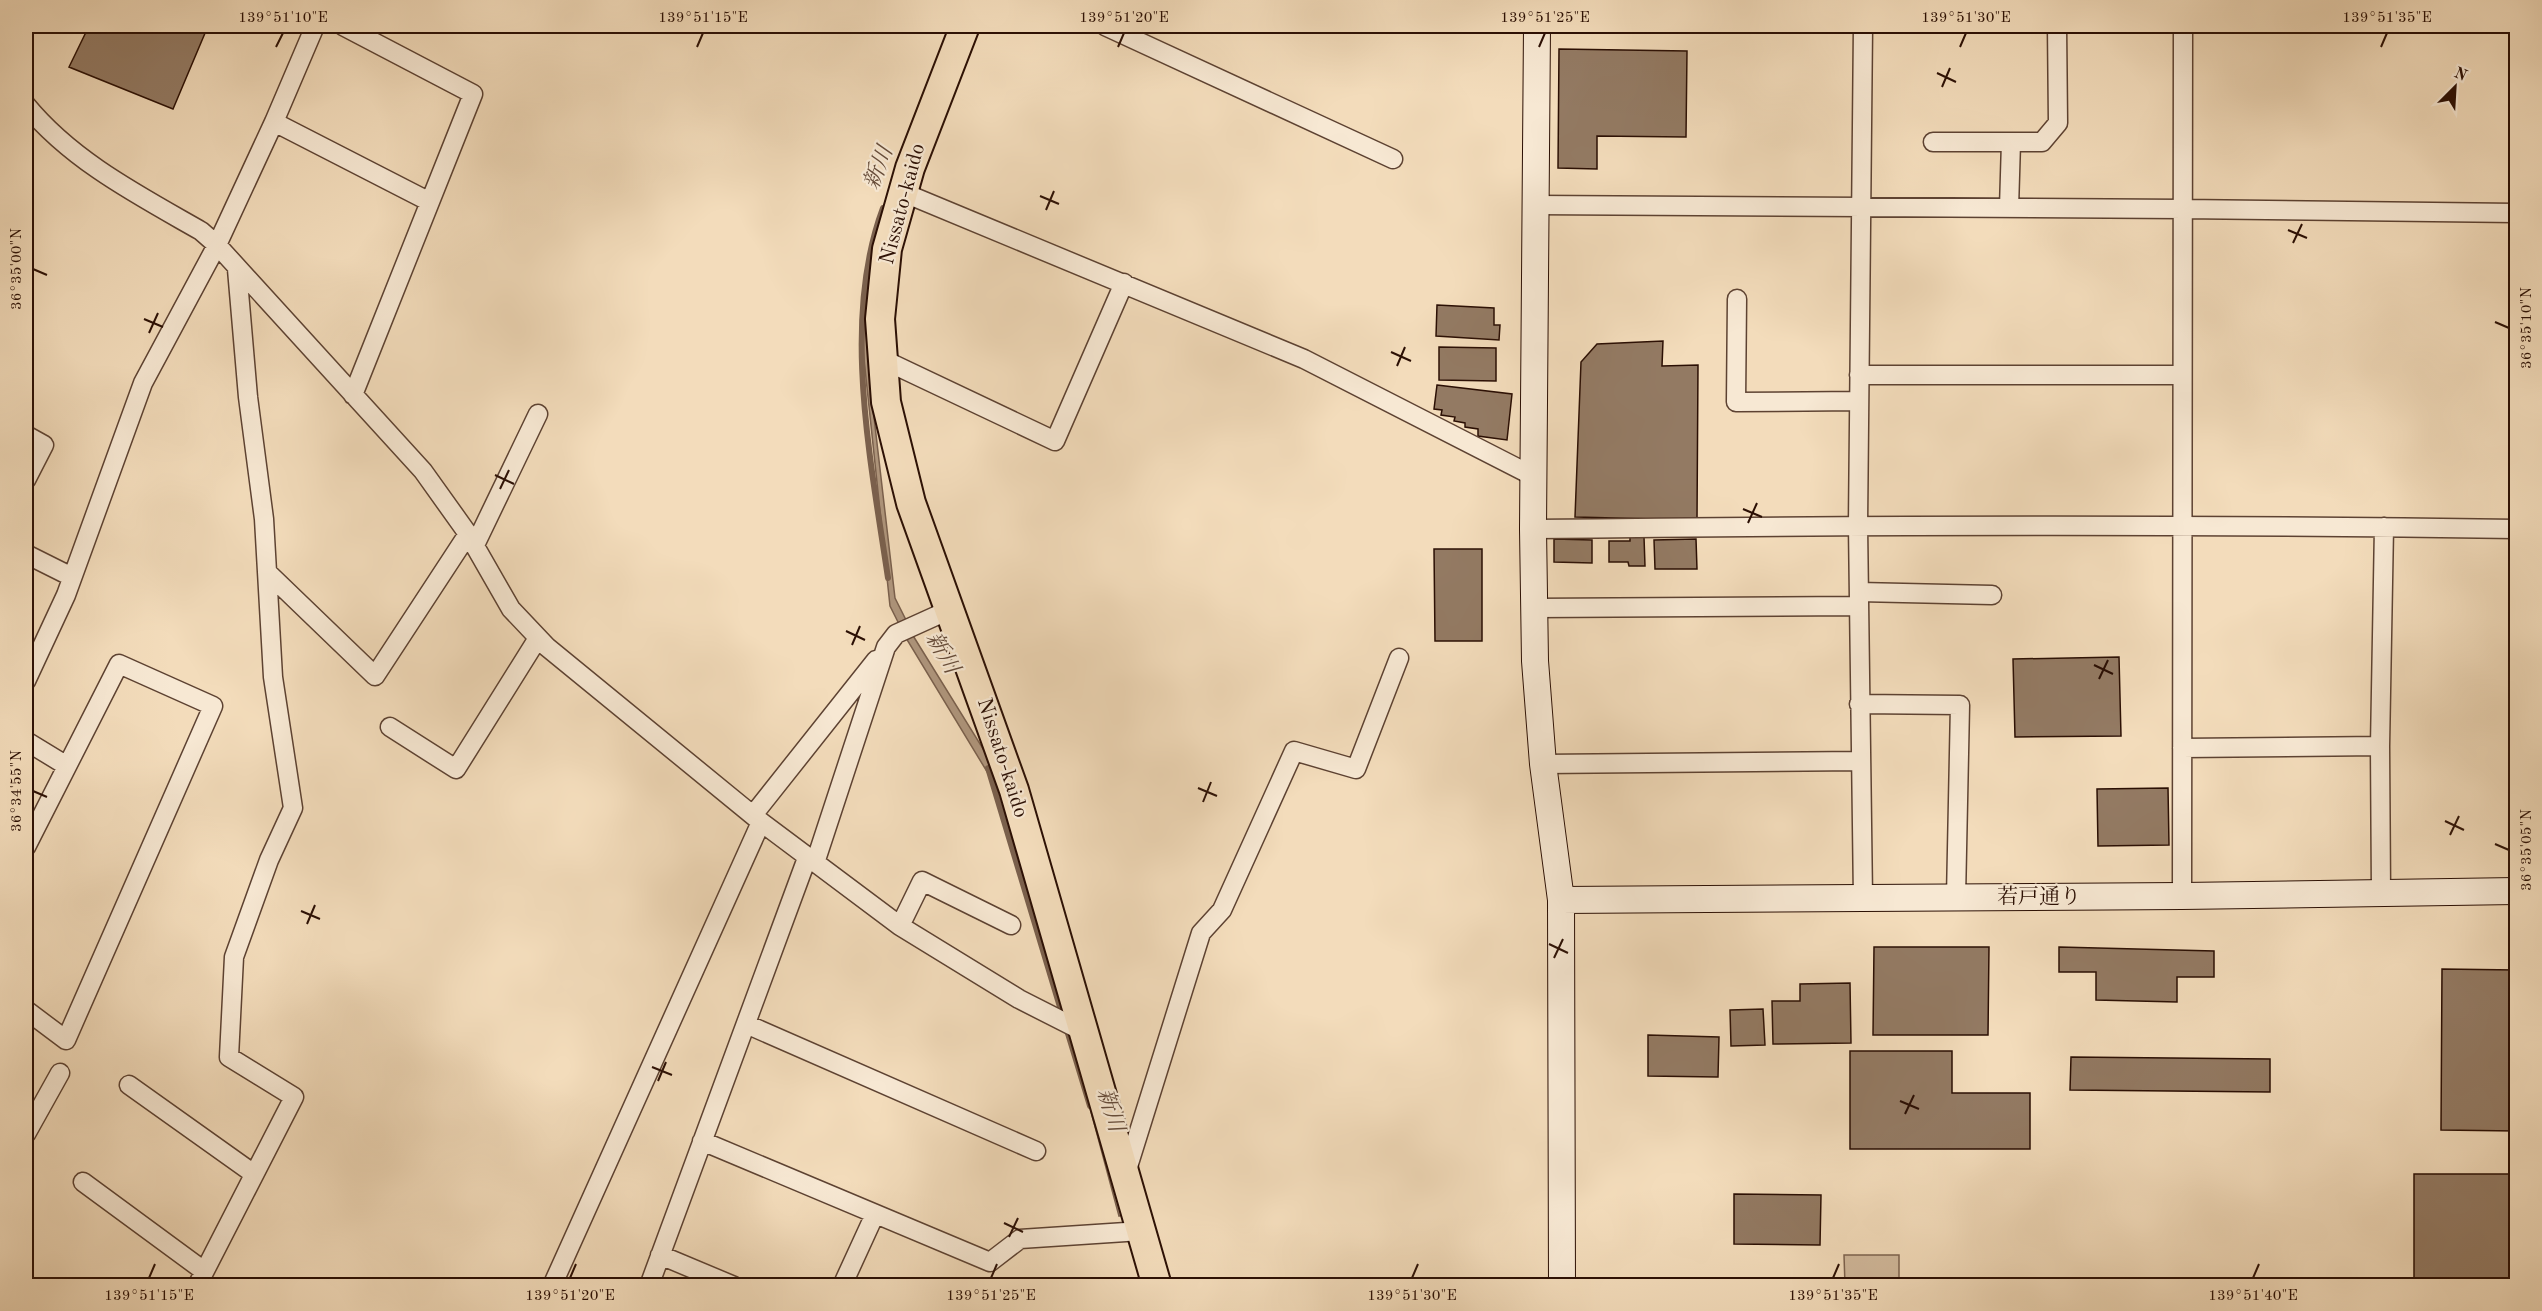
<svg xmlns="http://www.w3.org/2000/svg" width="2542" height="1311" viewBox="0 0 2542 1311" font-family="'Old Standard TT','Noto Serif JP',serif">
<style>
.green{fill:#d1b99c;stroke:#7e6450;stroke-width:1.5}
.water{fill:#af967d;stroke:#7a604d;stroke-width:1.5}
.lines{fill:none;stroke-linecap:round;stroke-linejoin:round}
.stream{stroke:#7a604d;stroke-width:6}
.building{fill:#937a63;stroke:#2b0f04;stroke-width:1.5}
.street-casing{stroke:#5d4232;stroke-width:21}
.secondary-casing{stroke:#2b0f04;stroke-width:28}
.primary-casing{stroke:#2b0f04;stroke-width:32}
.street{stroke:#f7e8d3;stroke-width:18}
.secondary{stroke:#f7e8d3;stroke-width:26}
.primary{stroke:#f3dcbb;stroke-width:28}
.ticks{fill:none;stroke:#2b0f04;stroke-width:2}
.labels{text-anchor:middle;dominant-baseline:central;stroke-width:4.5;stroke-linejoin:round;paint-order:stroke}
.street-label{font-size:21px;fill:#2b0f04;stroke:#f7e8d3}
.water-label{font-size:22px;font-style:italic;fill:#664c3a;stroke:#f7e8d3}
.neatline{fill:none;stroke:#2b0f04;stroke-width:2}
.ticks-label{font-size:15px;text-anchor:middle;fill:#2b0f04}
</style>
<rect width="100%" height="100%" fill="#f3dcbb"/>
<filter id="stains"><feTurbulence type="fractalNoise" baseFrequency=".00333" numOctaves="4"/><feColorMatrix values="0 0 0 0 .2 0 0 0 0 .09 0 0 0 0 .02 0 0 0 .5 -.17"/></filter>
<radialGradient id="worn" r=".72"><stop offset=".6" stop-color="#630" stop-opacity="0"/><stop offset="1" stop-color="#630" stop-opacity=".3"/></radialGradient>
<path class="green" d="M1844,1255H1899V1285H1845Z"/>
<path class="water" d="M950,26L895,185L872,400L895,598L906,620L899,624L890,606L862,340C866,226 909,129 950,26Z
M912,634L998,773L989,775L906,638Z
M1075,1052L1128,1214L1119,1216Z"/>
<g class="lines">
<path class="stream" d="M883,208C841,320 871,462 888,578
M988,768L1063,1017
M1066,1027L1090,1106"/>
</g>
<path class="building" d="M89,26H208L173,109L69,67Z
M1559,49L1687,51L1686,137L1597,136V169L1558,168Z
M1437,305L1494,308V325H1500L1499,340L1436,336Z
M1663,341L1662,366L1698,365L1697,520L1575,517L1581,362L1597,344Z
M1439,347L1496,348V381L1439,380Z
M1437,385L1512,394L1507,440L1478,436V429L1465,427V423L1454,421L1455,417L1441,415L1442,410L1434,409Z
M1630,537H1644L1645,566H1629L1628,562H1609V541H1630Z
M1554,539L1592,540V563L1554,562Z
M1696,539L1697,569H1655L1654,540Z
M1434,549H1482V641H1435Z
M2119,657L2121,736L2015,737L2013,659Z
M2168,788L2169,845L2098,846L2097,789Z
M1874,947H1989L1988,1035H1873Z
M2059,947L2214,951V977H2177V1002L2096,1000V972H2059Z
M2442,969L2516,970V1131L2441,1130Z
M1850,983L1851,1043L1773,1044L1772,1001H1800V984Z
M1763,1009L1765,1045L1731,1046L1730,1010Z
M1648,1035L1719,1037L1718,1077L1648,1076Z
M1850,1051H1952V1093H2030V1149H1850Z
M2071,1057L2270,1059V1092L2070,1090Z
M2414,1174H2514L2515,1286H2414Z
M1734,1194L1821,1195L1820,1245L1734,1244Z"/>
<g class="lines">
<defs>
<path id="street" d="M343,26L473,94L353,395
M1105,26L1393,159
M1863,26L1858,525L1863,899
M26,105C72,161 138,195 201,231L217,245L423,471L468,534L511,609L547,647L761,822L900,926L1019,999L1082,1031
M274,122L430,202
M1933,142H2042L2058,123L2057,26
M902,192L1304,359L1533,476
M1534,205L2183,209L2516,213
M2009,208L2011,142
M1737,299L1736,402L1859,401
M882,359L1055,441L1124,283
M1859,375H2182
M26,435L44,445L26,480
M1533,529C1861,525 2189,524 2516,529
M475,545L538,414
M26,554L72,577
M267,572L375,676L468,534
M1859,592L1992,595
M1534,608L1859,606
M26,681L66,595L143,383L217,245L274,122L315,26
M1859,704L1960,705L1956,898
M390,727L456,769L538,638
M26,741L67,766
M2182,748L2380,746
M1543,764L1860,761
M753,815L876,660
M26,847L119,664L213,706L66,1040L26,1010
M815,863L886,647L896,634L949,610
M2381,893L2380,746L2384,527
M2182,896L2183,26
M900,926L922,881L1011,925
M746,1024L1036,1151
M129,1085L254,1174
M26,1134L60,1073
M702,1141L990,1262L1020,1239L1141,1231
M1126,1173L1201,933L1222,910L1294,751L1356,769L1399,658
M83,1182L204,1271
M660,1255L734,1286
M197,1286L294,1097L229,1057L234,957L269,860L293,808L273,677L264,519L248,397L237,269
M552,1286L761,822
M649,1286L807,858
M842,1286L875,1214"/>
<path id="secondary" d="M1537,26L1533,529L1535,661L1543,764L1561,900L1562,1286
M1561,900L2182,896L2516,891"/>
<path id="primary" d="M965,26L910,168L887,249L880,319L886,402L911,503L1014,790L1157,1286"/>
</defs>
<use href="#street" class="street-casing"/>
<use href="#secondary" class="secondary-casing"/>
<use href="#primary" class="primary-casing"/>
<use href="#street" class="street"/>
<use href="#secondary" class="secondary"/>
<use href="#primary" class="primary"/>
</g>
<path class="ticks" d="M276,47L283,33M697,47L703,33M1118,47L1124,33M1539,47L1545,33M1960,47L1966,33M2381,47L2387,33M1937,73L1956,82M1942,87L1950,68M1040,196L1059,204M1046,210L1054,191M2288,230L2307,238M2293,243L2302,224M33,269L47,275M144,319L163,327M2495,322L2509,328M149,333L158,313M1391,352L1411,361M1397,366L1405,347M495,475L514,484M500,489L509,470M1743,509L1762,517M1748,523L1757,503M846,631L865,640M852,645L860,626M2094,665L2113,674M2099,679L2108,660M1198,788L1217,796M33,791L47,797M1203,802L1211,782M2445,821L2464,830M2450,835L2459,816M2495,844L2509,850M301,911L320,919M307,924L315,905M1549,944L1568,953M1554,958L1563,939M652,1067L672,1075M658,1081L666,1062M1900,1101L1919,1109M1905,1114L1914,1095M1004,1223L1023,1232M1009,1237L1018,1218M149,1278L155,1264M570,1278L576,1264M991,1278L997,1264M1412,1278L1418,1264M1833,1278L1839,1264M2253,1278L2259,1264"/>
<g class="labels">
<g class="street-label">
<text transform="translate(903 204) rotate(-75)">Nissato-kaido</text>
<text transform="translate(1002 758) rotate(72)">Nissato-kaido</text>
<text x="2039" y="897">若戸通り</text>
</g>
<g class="water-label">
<text transform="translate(879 168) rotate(-69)">新川</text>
<text transform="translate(942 653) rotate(60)">新川</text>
<text transform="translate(1110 1110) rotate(73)">新川</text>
</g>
</g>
<rect width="2542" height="1311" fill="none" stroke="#f3dcbb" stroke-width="66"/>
<g transform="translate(2455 87) rotate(24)" stroke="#f7e8d3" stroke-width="4.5" paint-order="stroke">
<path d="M0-4.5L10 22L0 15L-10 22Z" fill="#2b0f04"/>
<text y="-9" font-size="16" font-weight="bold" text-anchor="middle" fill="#2b0f04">N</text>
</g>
<rect x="33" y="33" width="2476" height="1245" class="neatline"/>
<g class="ticks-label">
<text x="283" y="22">139°51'10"E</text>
<text x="703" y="22">139°51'15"E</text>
<text x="1124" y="22">139°51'20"E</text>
<text x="1545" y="22">139°51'25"E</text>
<text x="1966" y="22">139°51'30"E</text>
<text x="2387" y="22">139°51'35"E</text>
<text transform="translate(16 269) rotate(-90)" y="5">36°35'00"N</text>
<text transform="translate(2526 328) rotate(-90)" y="5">36°35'10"N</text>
<text transform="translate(16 791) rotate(-90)" y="5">36°34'55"N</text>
<text transform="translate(2526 850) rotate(-90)" y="5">36°35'05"N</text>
<text x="149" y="1300">139°51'15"E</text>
<text x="570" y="1300">139°51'20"E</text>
<text x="991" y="1300">139°51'25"E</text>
<text x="1412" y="1300">139°51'30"E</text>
<text x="1833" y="1300">139°51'35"E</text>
<text x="2253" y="1300">139°51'40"E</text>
</g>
<rect width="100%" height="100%" filter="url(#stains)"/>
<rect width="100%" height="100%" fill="url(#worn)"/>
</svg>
